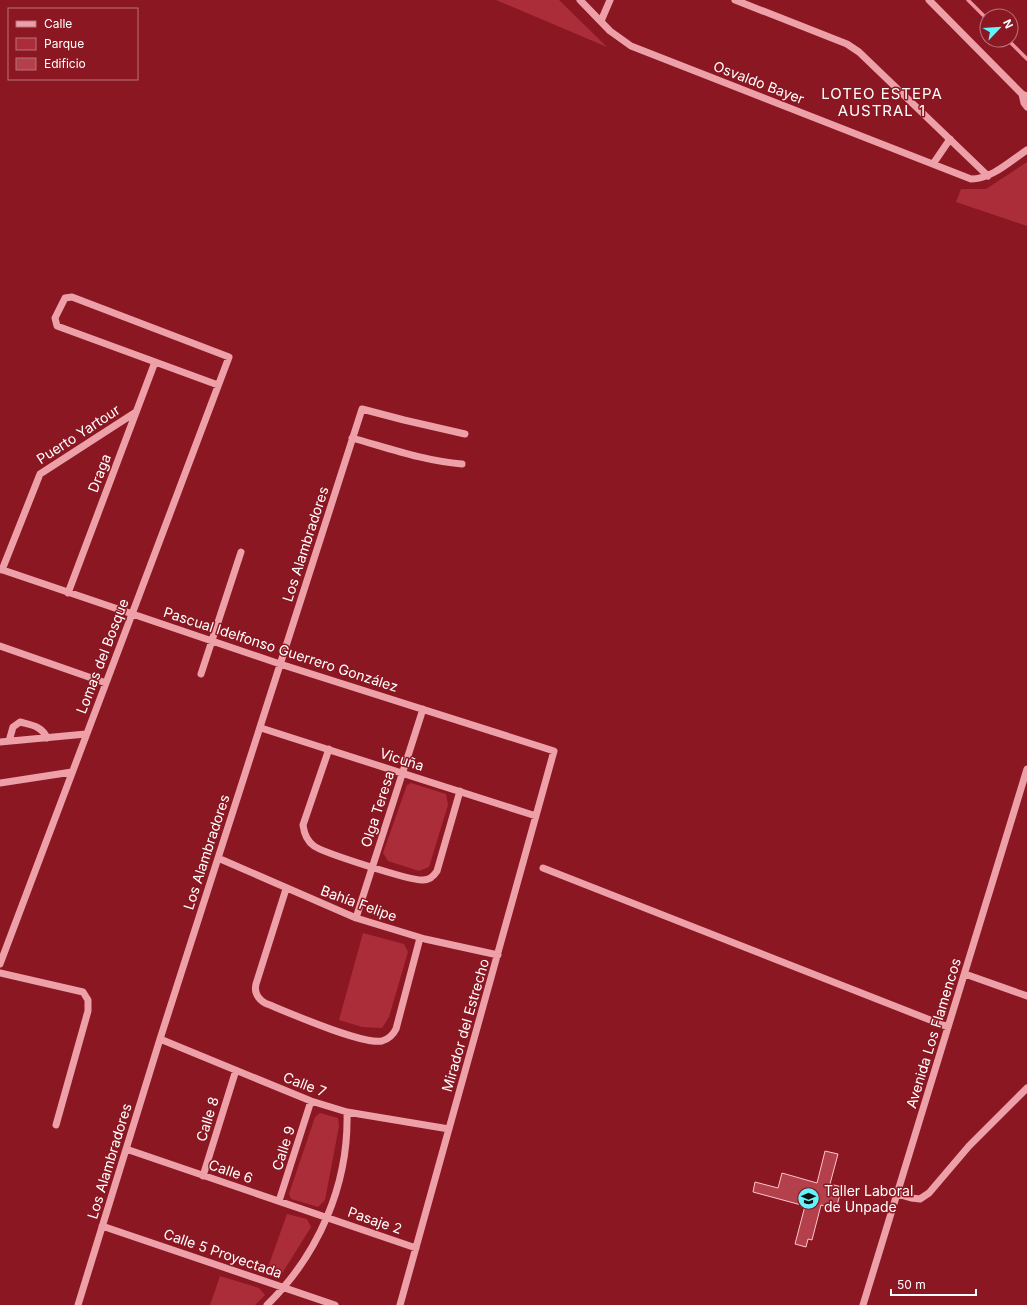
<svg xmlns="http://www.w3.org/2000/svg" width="1027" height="1305" viewBox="0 0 1027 1305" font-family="Inter,sans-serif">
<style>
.green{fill:#ab2d3a}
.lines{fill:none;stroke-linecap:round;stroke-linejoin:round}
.stream{stroke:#f1939e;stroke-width:3.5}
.building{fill:#b3404b;stroke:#fac6cc}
.minor{stroke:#eea0a9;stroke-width:7}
.labels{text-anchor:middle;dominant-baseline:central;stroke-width:3;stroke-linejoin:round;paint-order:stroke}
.street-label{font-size:14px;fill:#fff;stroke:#8a1722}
.poi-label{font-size:14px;fill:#fff;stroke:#8a1722;text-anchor:start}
.neighbourhood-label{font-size:15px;letter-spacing:1px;fill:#fff;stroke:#8a1722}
</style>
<rect width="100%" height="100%" fill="#8a1722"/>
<path class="green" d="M496,0H559L607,47Z
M1027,162V226L956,202L961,189H986Z
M411,783L446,794L448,805L429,867L419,871L388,861L383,853L407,785Z
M363,933L404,944L408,952L389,1017L382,1028L362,1027L339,1020Z
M320,1113L338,1118L339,1126L325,1200L318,1207L291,1199L289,1194L315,1117Z
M287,1214L307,1219L311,1227L283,1272L276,1275L266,1273Z
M220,1276L259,1288L265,1295L255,1305H210Z"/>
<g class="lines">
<path class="stream" d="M968,0L987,19
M1008,40L1027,59"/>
</g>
<path class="building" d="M825,1151L838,1154L830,1184L842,1187L836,1209L821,1205L812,1240L808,1239L806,1247L795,1244L805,1206L753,1192L755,1182L778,1188L782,1173L817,1183Z"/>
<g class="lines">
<path class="minor" d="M580,0L610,31L631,46L971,179C992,179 1010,161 1027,150
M735,0L847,44L859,52L988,176
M929,0L1022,94L1027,96
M601,21L610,0
M1022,94L1024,103L1027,107
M933,164L950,139
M352,438C388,448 424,461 462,464
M0,569L280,664L554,751L400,1305
M2,570L40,474L136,412
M68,593L155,362
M0,646L106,683
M201,674L241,552
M261,728L536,816
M9,741L13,727L20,722C31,725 42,726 47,738
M0,742L86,734
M329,749L303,825C304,833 307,841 314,846C324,853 411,881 423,880C430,880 434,876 437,871L460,791
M0,783L72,772
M218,858L356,918L425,939L498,955
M543,868L948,1027
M286,889L256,984C254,992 257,998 265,1003C287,1012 362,1045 382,1041C389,1039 393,1035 396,1029L420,938
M356,918L423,709
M0,964L229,357L72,297L65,298L55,318L57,326L218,385
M0,973L83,992L88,1000V1011L56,1125
M965,974L1027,996
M160,1039L311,1101L347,1112L449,1129
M126,1149L416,1248
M203,1176L236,1070
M897,1194L911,1198L920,1199L929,1193L969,1146L1027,1088
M279,1201L311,1101
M102,1226L335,1305
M78,1305L160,1039L362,409L404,420L465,434
M267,1305C319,1254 349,1184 347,1112
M863,1305L1027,769"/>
</g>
<defs>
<symbol id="university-disc" viewBox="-11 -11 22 22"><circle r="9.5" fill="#5ef5ff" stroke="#8a1722"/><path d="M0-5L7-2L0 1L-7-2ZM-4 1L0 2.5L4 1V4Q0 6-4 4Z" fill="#111"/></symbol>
</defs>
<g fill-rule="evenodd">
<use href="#university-disc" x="796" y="1186" width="25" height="25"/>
</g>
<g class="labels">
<g class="street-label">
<text transform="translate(759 82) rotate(21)">Osvaldo Bayer</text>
<text transform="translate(78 434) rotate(-33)">Puerto Yartour</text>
<text transform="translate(99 473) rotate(-69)">Draga</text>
<text transform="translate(305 544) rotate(-72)">Los Alambradores</text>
<text transform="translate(281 649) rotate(18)">Pascual Idelfonso Guerrero González</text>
<text transform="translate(102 656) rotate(-69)">Lomas del Bosque</text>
<text transform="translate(402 759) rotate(18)">Vicuña</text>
<text transform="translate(377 809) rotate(-72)">Olga Teresa</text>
<text transform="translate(206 852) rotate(-72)">Los Alambradores</text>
<text transform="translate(359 903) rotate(20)">Bahía Felipe</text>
<text transform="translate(465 1025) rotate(-74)">Mirador del Estrecho</text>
<text transform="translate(933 1033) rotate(-73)">Avenida Los Flamencos</text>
<text transform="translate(305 1084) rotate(21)">Calle 7</text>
<text transform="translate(207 1119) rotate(-73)">Calle 8</text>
<text transform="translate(283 1148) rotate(-72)">Calle 9</text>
<text transform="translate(109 1161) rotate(-73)">Los Alambradores</text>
<text transform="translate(231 1171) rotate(19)">Calle 6</text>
<text transform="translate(375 1220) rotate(19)">Pasaje 2</text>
<text transform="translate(223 1253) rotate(19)">Calle 5 Proyectada</text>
</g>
<g class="poi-label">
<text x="824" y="1190">Taller Laboral<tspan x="824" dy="16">de Unpade</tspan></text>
</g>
<g class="neighbourhood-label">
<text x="882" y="93">LOTEO ESTEPA<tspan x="882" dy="17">AUSTRAL 1</tspan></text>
</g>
</g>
<rect x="8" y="8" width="130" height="72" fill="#8a1722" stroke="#b9747a"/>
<rect x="16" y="21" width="20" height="6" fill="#eea0a9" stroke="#b9747a"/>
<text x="44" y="28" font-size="12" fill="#ffffff">Calle</text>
<rect x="16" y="38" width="20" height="12" fill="#ab2d3a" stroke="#b9747a"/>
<text x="44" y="48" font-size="12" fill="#ffffff">Parque</text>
<rect x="16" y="58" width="20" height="12" fill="#b3404b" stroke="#b9747a"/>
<text x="44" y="68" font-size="12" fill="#ffffff">Edificio</text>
<g transform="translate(999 28) rotate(65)"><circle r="19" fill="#8a1722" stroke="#b9747a"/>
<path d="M0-3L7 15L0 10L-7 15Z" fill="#5ef5ff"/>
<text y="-6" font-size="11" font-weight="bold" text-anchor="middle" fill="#ffffff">N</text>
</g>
<path d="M891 1289v6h85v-6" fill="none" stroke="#ffffff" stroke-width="2"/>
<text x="897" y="1289" font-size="12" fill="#ffffff" stroke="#8a1722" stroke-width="3" paint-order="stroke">50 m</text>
</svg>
